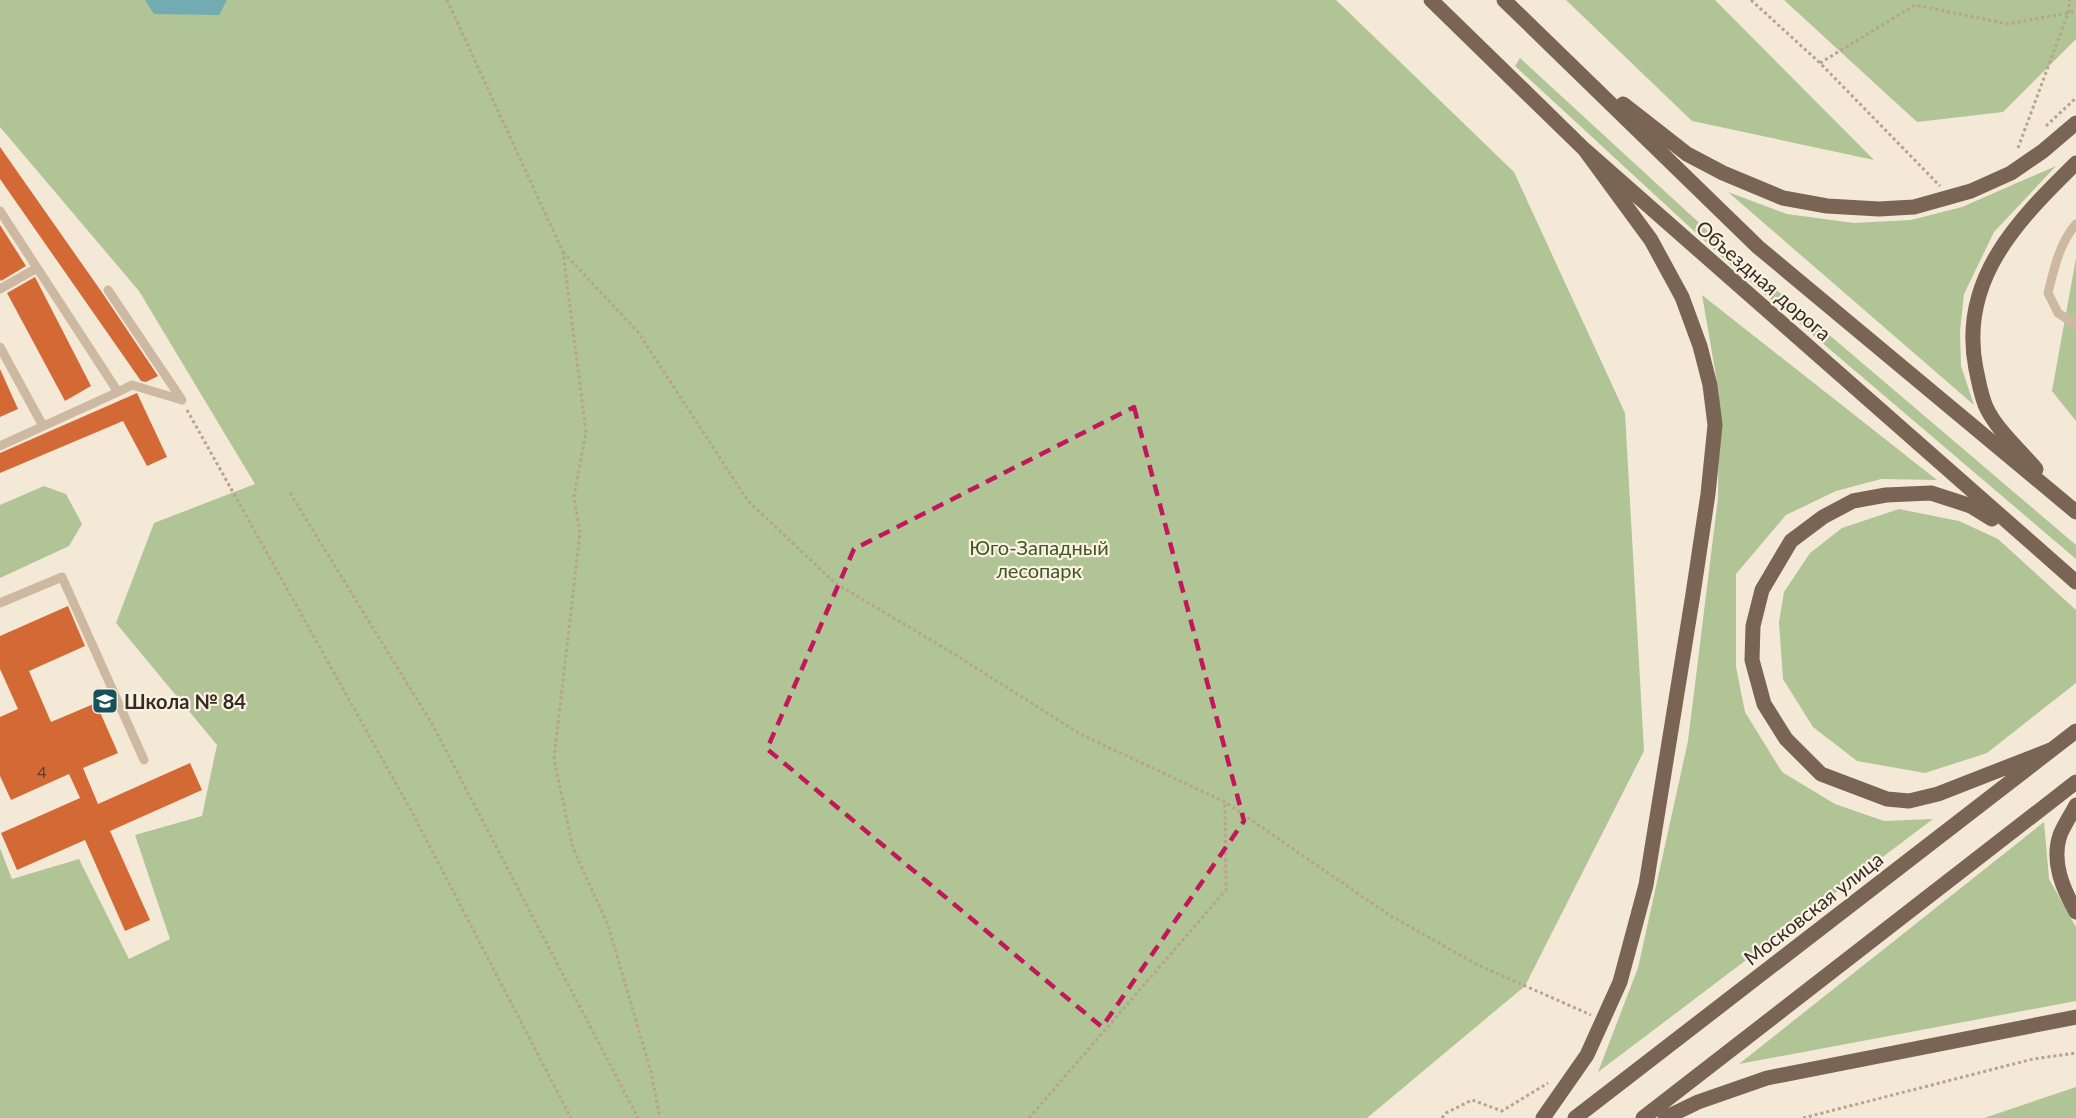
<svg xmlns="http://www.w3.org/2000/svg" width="2076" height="1118" viewBox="0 0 2076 1118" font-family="Lato,sans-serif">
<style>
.green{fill:#b0c496}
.water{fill:#73abb3}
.building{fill:#d36a36}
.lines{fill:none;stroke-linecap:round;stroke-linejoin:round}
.path{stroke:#b8a38c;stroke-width:3;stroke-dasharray:3 3;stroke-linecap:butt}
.lane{stroke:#cdb9a2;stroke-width:9}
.primary{stroke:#7a6454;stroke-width:15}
.marked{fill:none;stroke:#c2185b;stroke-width:4.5;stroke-dasharray:12 8;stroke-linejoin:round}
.labels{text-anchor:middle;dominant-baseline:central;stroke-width:4.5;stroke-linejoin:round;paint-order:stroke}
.number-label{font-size:16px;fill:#5d3c29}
.street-label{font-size:20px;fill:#362c25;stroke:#fbf2e3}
.park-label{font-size:20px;fill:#415726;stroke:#fbf2e3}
.poi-label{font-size:20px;font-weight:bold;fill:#362c25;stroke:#fbf2e3;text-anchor:start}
</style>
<rect width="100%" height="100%" fill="#f4e9d7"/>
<path class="green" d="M0,0H1336L1514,172L1625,413L1644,751L1525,986L1367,1118H0V848L12,879L79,859L129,959L170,939L135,835L202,816L217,745L116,623L154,523L255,484L139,291L0,127Z
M1566,0H1715L1874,160L1692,121Z
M1784,0H2076V39L2003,112L1917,122Z
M1520,58L1720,242L2076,545V559L1732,266L1515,66Z
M2056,166L1994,232L1964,294L1960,331L1961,366L1974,405L1728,192L1787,214L1854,223L1911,220L1962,207Z
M2076,258V421L2052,391Z
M1702,295L1937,480L1881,479L1836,491L1786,515L1736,574V667L1745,712L1782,772L1835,804L1884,821L1933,819L1598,1072L1638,968L1688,741L1718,498L1719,393Z
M44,486L66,494L82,524L69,546L0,578V505Z
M1899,509L1959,521L1998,539L2076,610V683L1987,753L1925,773L1857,761L1813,727L1783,679L1779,622L1784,592L1810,553L1842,528Z
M2044,822L2049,879L2076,927V1001L1739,1064Z
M2076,1087V1118H1984Z"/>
<path class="water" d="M145,0H227L219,15L154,14Z"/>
<path class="building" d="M0,147L101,291L158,376L146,382L141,381L0,179Z
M0,225L26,266L1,281L0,279Z
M35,277L91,386L65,401L7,293Z
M0,369L18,409L0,417Z
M137,393L167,457L147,466L123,421L0,473V453Z
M68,606L85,646L29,671L51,722L96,703L118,753L83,768L98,804L190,763L202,790L110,831L150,920L125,931L85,840L17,870L1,833L80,798L69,774L11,800L0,776V717L18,709L0,669V636Z"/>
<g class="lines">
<path class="path" d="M447,0L563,252L586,432L574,496L580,533L554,759L573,848L608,925L651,1072L660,1118
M1751,0L1820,63L1940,186
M1820,63L1915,5L2008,24L2068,13L2076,10
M2046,126L2076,98
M2018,148L2068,13L2070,0
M563,252L638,332L748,501L835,583L951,652L1080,734L1225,802L1389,915L1478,965L1591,1015
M187,410L413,814L571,1118
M290,493L432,724L638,1118
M1029,1118L1226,890L1225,802
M1442,1118L1446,1113L1472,1100L1502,1111L1548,1083
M1803,1118L2033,1059L2076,1053"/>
<path class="lane" d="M0,211L118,392L132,385L182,400L108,290
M2076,224C2059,244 2054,269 2048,293L2058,313L2076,325
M0,289L37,268
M0,347L43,426
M0,446L118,392
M0,603L62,577L144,760"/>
<path class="primary" d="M1431,0L1585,150L2076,582
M1504,0L1758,247L2076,512
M1623,104L1687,154L1723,173L1783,198L1827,206L1879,209L1914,207L1971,191L2011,173L2043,151L2076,123
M2036,469C2020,450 1998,431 1987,409C1981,397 1979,382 1976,369C1958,280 2018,220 2076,163
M1992,519L1971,506L1931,493L1886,495L1853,501L1823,517L1791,541L1762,590L1753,626L1752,660L1764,704L1786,739L1821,774L1887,799L1909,801L1938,794L2053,749
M2076,805C2071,815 2064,825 2060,835C2051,862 2063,889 2076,912
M1543,1118L1587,1055L1620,982L1646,885L1693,594L1708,494L1715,425L1710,385L1700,346L1682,297L1651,240L1585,150
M1575,1118L2076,731
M1643,1118L2076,782
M1665,1118L1698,1102L1767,1078L2076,1017"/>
</g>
<path class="marked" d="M1134,407L1244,821L1102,1027L767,749L854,549Z"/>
<defs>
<symbol id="school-square" viewBox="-11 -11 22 22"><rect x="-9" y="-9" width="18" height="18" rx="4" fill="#17515c" stroke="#fbf2e3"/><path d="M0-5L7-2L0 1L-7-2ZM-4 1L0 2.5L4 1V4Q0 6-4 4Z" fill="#fff"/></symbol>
</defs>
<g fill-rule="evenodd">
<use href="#school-square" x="90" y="686" width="30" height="30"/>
</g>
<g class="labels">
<g class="number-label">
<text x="42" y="771">4</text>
</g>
<g class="street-label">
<text transform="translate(1764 280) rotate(41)">Объездная дорога</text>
<text transform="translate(1813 908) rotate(-38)">Московская улица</text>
</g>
<g class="park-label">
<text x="1039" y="547">Юго-Западный<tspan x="1039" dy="23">лесопарк</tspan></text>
</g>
<g class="poi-label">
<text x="124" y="701">Школа № 84</text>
</g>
</g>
</svg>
